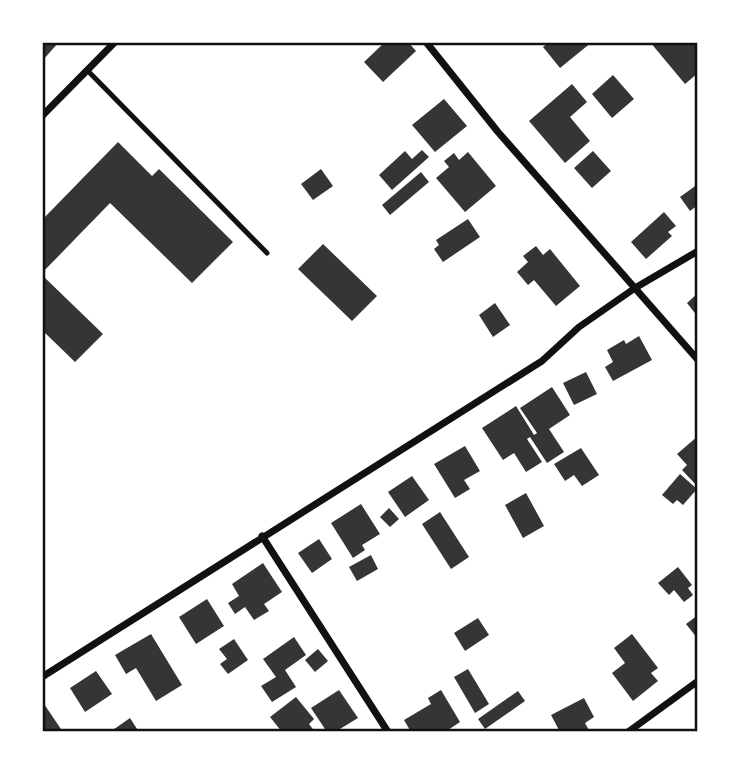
<svg xmlns="http://www.w3.org/2000/svg" width="740" height="774" viewBox="0 0 740 774" font-family="Ubuntu,sans-serif">
<style>
.building{fill:#353535}
.lines{fill:none;stroke-linecap:round;stroke-linejoin:round}
.service{stroke:#111;stroke-width:5}
.minor{stroke:#111;stroke-width:7}
.neatline{fill:none;stroke:#111;stroke-width:2.5}
</style>
<rect width="100%" height="100%" fill="#fff"/>
<path class="building" d="M42,42H59L42,61Z
M385,42H408L416,51L383,82L364,62Z
M549,42H592L560,68L543,47Z
M650,42H698V73L685,84Z
M613,75L634,99L612,118L592,94Z
M572,84L587,102L570,117L590,141L565,163L529,121Z
M444,99L467,126L435,152L412,125Z
M118,142L152,176L159,169L233,242L192,283L110,203L42,273V220Z
M422,150L429,157L392,190L379,175L405,151L412,159Z
M593,151L611,171L592,188L574,168Z
M468,152L496,186L465,212L436,178L449,167L444,161L454,153L459,160Z
M321,169L333,186L313,200L301,184Z
M421,172L429,182L390,215L382,205Z
M698,184V205L690,211L680,197Z
M664,212L676,226L668,232L672,236L646,259L631,242Z
M468,219L480,237L443,262L434,249L439,245L436,240Z
M323,244L377,296L352,321L298,269Z
M536,246L543,255L550,249L580,286L556,306L534,280L528,285L517,272L528,262L523,256Z
M42,275L103,334L75,362L42,330Z
M698,293V317L687,303Z
M495,303L510,325L493,337L479,315Z
M639,336L652,360L613,381L605,367L613,362L607,350L624,340L626,344Z
M586,372L597,394L574,405L563,383Z
M552,387L570,415L549,429L564,452L547,463L530,437L527,439L542,462L526,472L514,453L503,460L482,428L516,406L534,435L537,433L520,408Z
M698,436V487L682,470L687,465L677,454Z
M465,446L480,471L464,480L470,489L455,498L434,464Z
M581,448L599,475L582,486L574,475L565,481L554,464Z
M680,474L697,489L683,505L677,500L673,504L662,495Z
M412,476L429,500L405,517L388,492Z
M526,493L544,526L523,538L505,505Z
M361,504L380,534L362,545L365,550L353,558L331,523Z
M389,508L399,519L390,527L380,517Z
M440,512L469,557L451,569L422,524Z
M319,539L332,559L312,573L298,553Z
M371,555L378,569L357,581L349,567Z
M263,563L282,592L264,604L269,611L254,620L245,607L235,614L228,603L239,596L232,584Z
M678,567L692,585L688,588L693,595L684,602L674,590L669,595L658,583Z
M207,599L224,626L196,644L179,617Z
M698,615V639L686,624Z
M478,618L489,635L465,651L454,633Z
M151,634L182,685L156,701L136,668L126,674L115,655Z
M632,634L658,668L651,673L658,681L633,701L612,673L625,663L614,648Z
M294,637L306,655L285,670L296,687L272,702L261,686L276,677L263,659Z
M234,639L248,660L228,674L220,664L227,659L219,649Z
M318,649L328,661L315,672L305,660Z
M468,669L489,704L475,713L454,677Z
M96,671L112,694L85,712L70,688Z
M339,690L358,718L335,732H327L311,708Z
M441,690L460,722L445,732H411L404,720L431,704L428,698Z
M518,691L525,701L485,729L478,719Z
M296,697L314,719L309,724L315,732H282L270,717Z
M584,698L594,717L585,723L590,732H560L551,715Z
M42,701L63,732H42Z
M130,718L139,732H110Z"/>
<g class="lines">
<path class="service" d="M87,70L267,253"/>
<path class="minor" d="M426,42L498,132L698,360
M42,116L115,42
M262,536L388,732
M42,677L542,361L579,327L635,288L698,251
M628,732L698,681"/>
</g>
<rect width="740" height="774" fill="none" stroke="#ffffff" stroke-width="88"/>
<rect x="44" y="44" width="652" height="686" class="neatline"/>
</svg>
